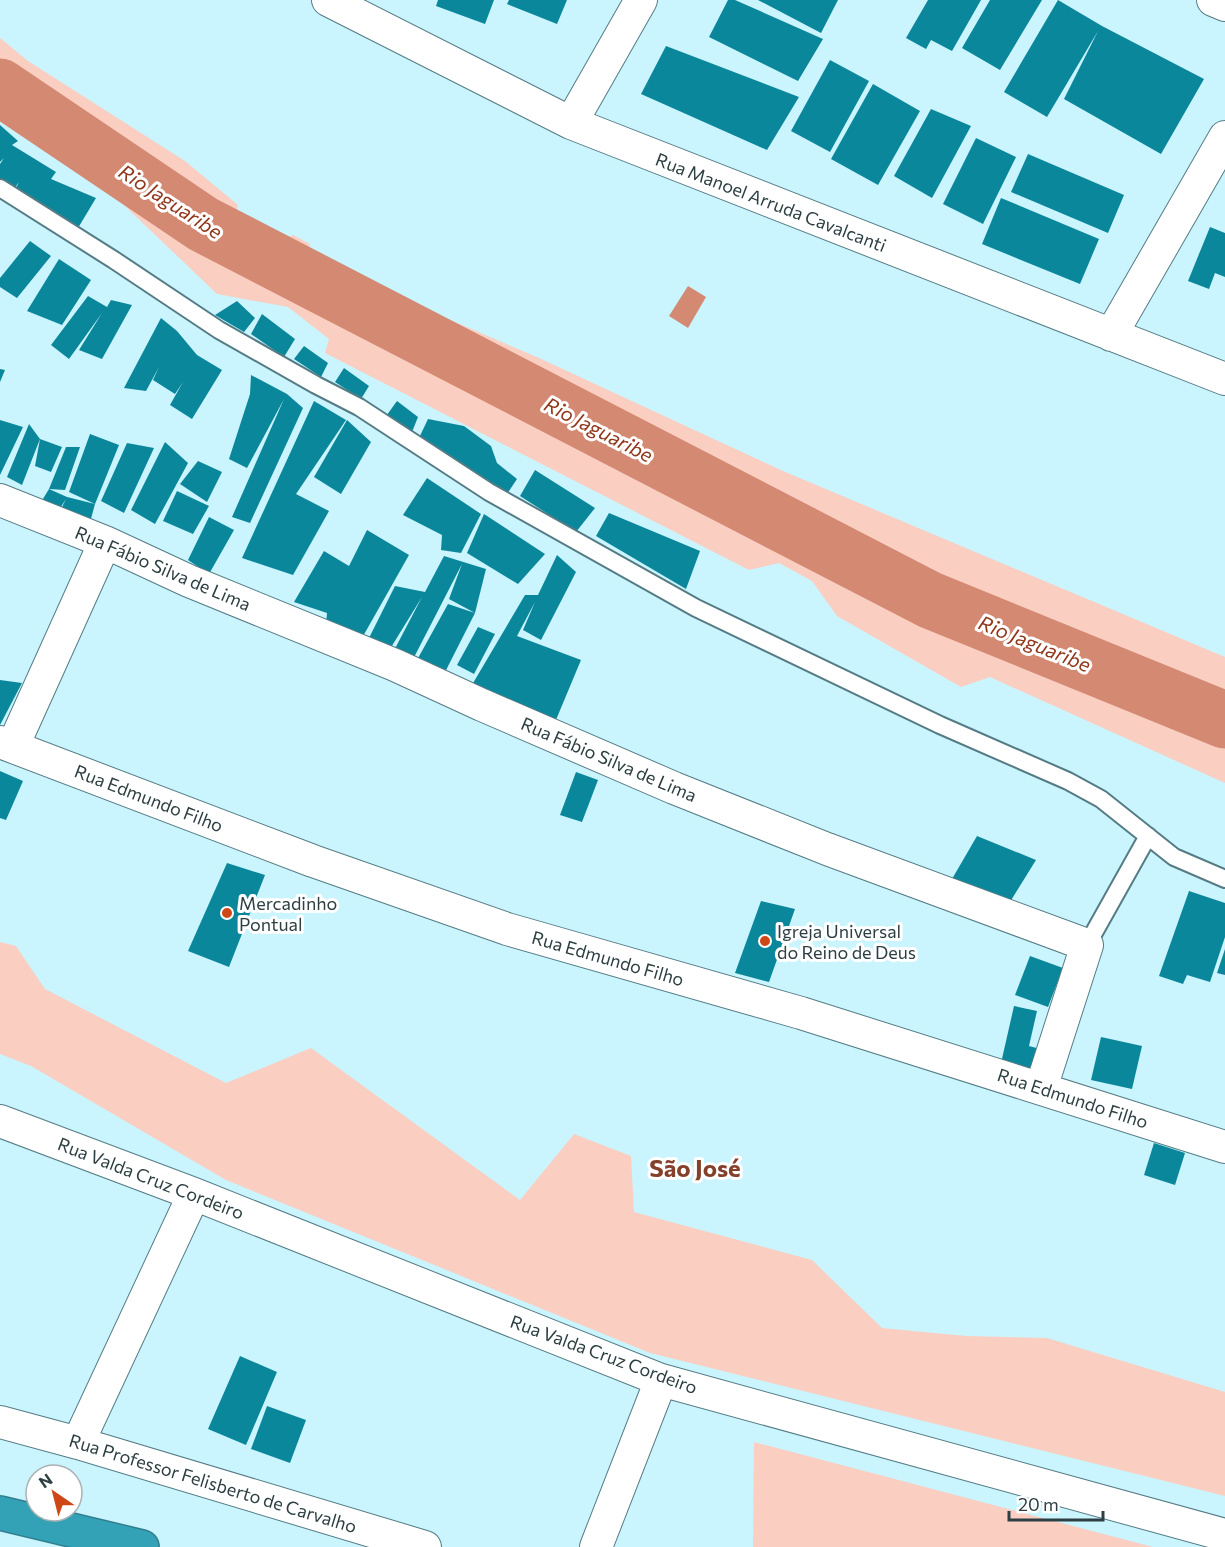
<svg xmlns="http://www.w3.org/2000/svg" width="1225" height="1547" viewBox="0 0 1225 1547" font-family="Commissioner,sans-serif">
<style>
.green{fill:#facfc2}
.water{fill:#d48973}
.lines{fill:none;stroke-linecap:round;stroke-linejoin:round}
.river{stroke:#d48973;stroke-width:57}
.building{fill:#0b879b}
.lane-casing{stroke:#557c85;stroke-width:20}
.street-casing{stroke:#557c85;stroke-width:34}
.highway-casing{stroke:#317f8e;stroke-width:36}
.lane{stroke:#fff;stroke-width:16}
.street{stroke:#fff;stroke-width:32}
.highway{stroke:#33a2b7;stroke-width:33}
.poi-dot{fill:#cf4717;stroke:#fff;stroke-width:2}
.labels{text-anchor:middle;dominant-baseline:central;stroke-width:6;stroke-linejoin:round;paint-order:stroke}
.street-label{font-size:18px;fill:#2d3f42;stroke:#fff}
.poi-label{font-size:18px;fill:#2d3f42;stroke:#fff;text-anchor:start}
.water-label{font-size:20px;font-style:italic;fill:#90361a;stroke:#fff}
.district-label{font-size:24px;font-weight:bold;fill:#84402b;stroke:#fff}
</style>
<rect width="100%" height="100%" fill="#caf4fe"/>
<path class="green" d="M0,38L28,61L185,161L238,205L234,220L268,247L293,235L310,244L306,256L336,271L539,358L783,471L1225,657V783L990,677L961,687L837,616L812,581L779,563L749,570L325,353L329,339L288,307L217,294L105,187L0,119Z
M0,942L16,946L45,989L226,1083L311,1048L520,1200L574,1134L631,1156L634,1212L812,1260L882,1328L966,1336L1047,1338L1225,1392V1496L650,1353L226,1180L31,1066L0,1054Z
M754,1442L1153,1547H753Z"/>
<path class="water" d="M688,286L706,297L688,328L669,316Z"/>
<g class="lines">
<path class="river" d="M0,87L203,224L930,600L1225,720"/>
</g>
<path class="building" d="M438,0H494L485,24L436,6Z
M509,0H567L557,24L507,4Z
M728,0H735L823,39L798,81L709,37Z
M758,0H838L821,33Z
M928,0H981L952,51L931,40L926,49L906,38Z
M990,0H1042L1000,70L962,48Z
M1058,0L1102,26L1204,79L1161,154L1064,99L1098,31L1047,117L1004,92Z
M666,46L799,97L767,150L641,94Z
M830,60L869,81L830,152L791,131Z
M873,84L920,111L878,185L831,159Z
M931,109L971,126L932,198L894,176Z
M0,125L18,141L12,145L56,172L51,179L96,198L78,228L56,216L15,190L19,182L14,189L0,179V164L4,158L0,162Z
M976,138L1016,157L983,224L943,204Z
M1028,154L1124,195L1108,233L1011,192Z
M1001,198L1099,239L1080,284L982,244Z
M1210,227L1225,233V277L1215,273L1209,289L1188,281Z
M30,241L51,256L17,298L0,287V278Z
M59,259L91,280L62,325L27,311Z
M88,296L107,307L111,300L132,305L102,359L79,350L102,313L69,359L51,345Z
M237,301L255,318L244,332L215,315Z
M262,314L295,339L284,357L251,334Z
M161,318L177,331L197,355L222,370L192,419L170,405L183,382L175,394L153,380L159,367L146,391L124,388Z
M304,346L328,363L321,377L294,359Z
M344,368L369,386L361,399L335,382Z
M0,369L5,370L0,382Z
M251,375L287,394L303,408L250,523L232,517L284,399L247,468L229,459L250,394Z
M314,401L346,420L296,494L329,511L293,575L242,558Z
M397,401L418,417L410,437L384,419Z
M428,419L464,426L491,446L497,463L517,479L507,494L419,438Z
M0,420L23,427L0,475Z
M347,420L371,442L341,494L314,477Z
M29,424L40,439L62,447L51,472L35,466L40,439L22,485L7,477Z
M90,434L119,445L95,504L69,492Z
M165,442L188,463L155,524L131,510Z
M127,443L154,448L124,513L101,501Z
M66,447H80L65,490L49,489L67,497L95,504L89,526L59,513L66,499L55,516L38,507L49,489Z
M198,461L222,472L207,502L180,484Z
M535,470L595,508L576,532L520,496Z
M427,478L481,514L461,553L441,550L442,535L403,515Z
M177,491L209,506L193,534L163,521Z
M609,513L700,551L686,589L596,536Z
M484,514L545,554L518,584L467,553Z
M209,517L234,530L209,574L188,560Z
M367,530L409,555L362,638L326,624L327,613L294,602L324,551L349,566Z
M557,555L576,572L541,640L523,630L535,602L517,636L581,660L553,727L466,695L525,595H538Z
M444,556L486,569L475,613L449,599L462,564L408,669L389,660L422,597L390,649L369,638L395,586L425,592Z
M448,604L475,613L440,682L412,669Z
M478,627L495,634L474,674L457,665Z
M0,680L22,683L0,725Z
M0,771L23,781L6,820L0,818Z
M576,772L598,780L582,822L560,815Z
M977,836L1036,860L1005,910L952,879Z
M227,863L265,875L229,967L188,951Z
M1189,891L1225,903V937L1210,982L1187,975L1183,984L1159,976Z
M761,901L795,909L769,982L735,973Z
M1225,949V975L1217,973Z
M1030,956L1063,968L1048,1007L1015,995Z
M1014,1006L1037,1011L1029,1046L1044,1050L1037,1081L999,1072Z
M1101,1037L1142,1046L1132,1089L1091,1080Z
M1154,1143L1185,1153L1175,1185L1144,1175Z
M240,1356L277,1372L246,1445L208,1429Z
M267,1406L306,1420L290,1463L251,1449Z"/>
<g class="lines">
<defs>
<path id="lane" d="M0,188L114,260L219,330L316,385L359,407L489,492L696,608L940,725L1068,781L1101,799L1174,857L1225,879
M1087,945L1148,836"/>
<path id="street" d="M328,0L571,123L1225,379
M1213,0L1225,5
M571,123L641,0
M1111,335L1225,137
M0,500L105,542L189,581L395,665L482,705L674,788L827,849L1087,945L1041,1088
M0,742L313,861L507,929L801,1013L1225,1147
M13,746L105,542
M0,1121L194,1194L661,1380L1225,1535
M0,1422L78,1443L425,1547
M78,1443L194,1194
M596,1547L661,1380"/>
<path id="highway" d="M0,1513L142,1547"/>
</defs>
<use href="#lane" class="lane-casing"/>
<use href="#street" class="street-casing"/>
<use href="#highway" class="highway-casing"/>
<use href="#lane" class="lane"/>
<use href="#street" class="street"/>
<use href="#highway" class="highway"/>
</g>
<g class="poi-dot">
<circle cx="227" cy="913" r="6"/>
<circle cx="765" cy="941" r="6"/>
</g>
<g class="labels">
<g class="street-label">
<text transform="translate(771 202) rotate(21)">Rua Manoel Arruda Cavalcanti</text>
<text transform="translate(163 568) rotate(23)">Rua Fábio Silva de Lima</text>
<text transform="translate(609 759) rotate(23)">Rua Fábio Silva de Lima</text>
<text transform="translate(149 798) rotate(21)">Rua Edmundo Filho</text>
<text transform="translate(608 958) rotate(16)">Rua Edmundo Filho</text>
<text transform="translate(1073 1098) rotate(18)">Rua Edmundo Filho</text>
<text transform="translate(151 1178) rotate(21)">Rua Valda Cruz Cordeiro</text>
<text transform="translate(604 1354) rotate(20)">Rua Valda Cruz Cordeiro</text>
<text transform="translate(213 1483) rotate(17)">Rua Professor Felisberto de Carvalho</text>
</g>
<g class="poi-label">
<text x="239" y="903">Mercadinho<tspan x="239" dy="21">Pontual</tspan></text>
<text x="777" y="931">Igreja Universal<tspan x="777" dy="21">do Reino de Deus</tspan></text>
</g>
<g class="water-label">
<text transform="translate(171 201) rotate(33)">Rio Jaguaribe</text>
<text transform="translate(599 429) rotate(27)">Rio Jaguaribe</text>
<text transform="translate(1035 643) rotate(22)">Rio Jaguaribe</text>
</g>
<g class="district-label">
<text x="695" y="1167">São José</text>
</g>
</g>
<g transform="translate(54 1493) rotate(325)"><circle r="28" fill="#ffffff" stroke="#abb2b3" stroke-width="1.5"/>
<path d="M0-4.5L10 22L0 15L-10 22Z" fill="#cf4717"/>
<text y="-9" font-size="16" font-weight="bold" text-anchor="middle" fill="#2d3f42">N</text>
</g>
<path d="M1009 1511v9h94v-9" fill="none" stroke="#2d3f42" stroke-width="3"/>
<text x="1018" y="1511" font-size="18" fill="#2d3f42" stroke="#ffffff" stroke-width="4.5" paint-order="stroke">20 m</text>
</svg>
